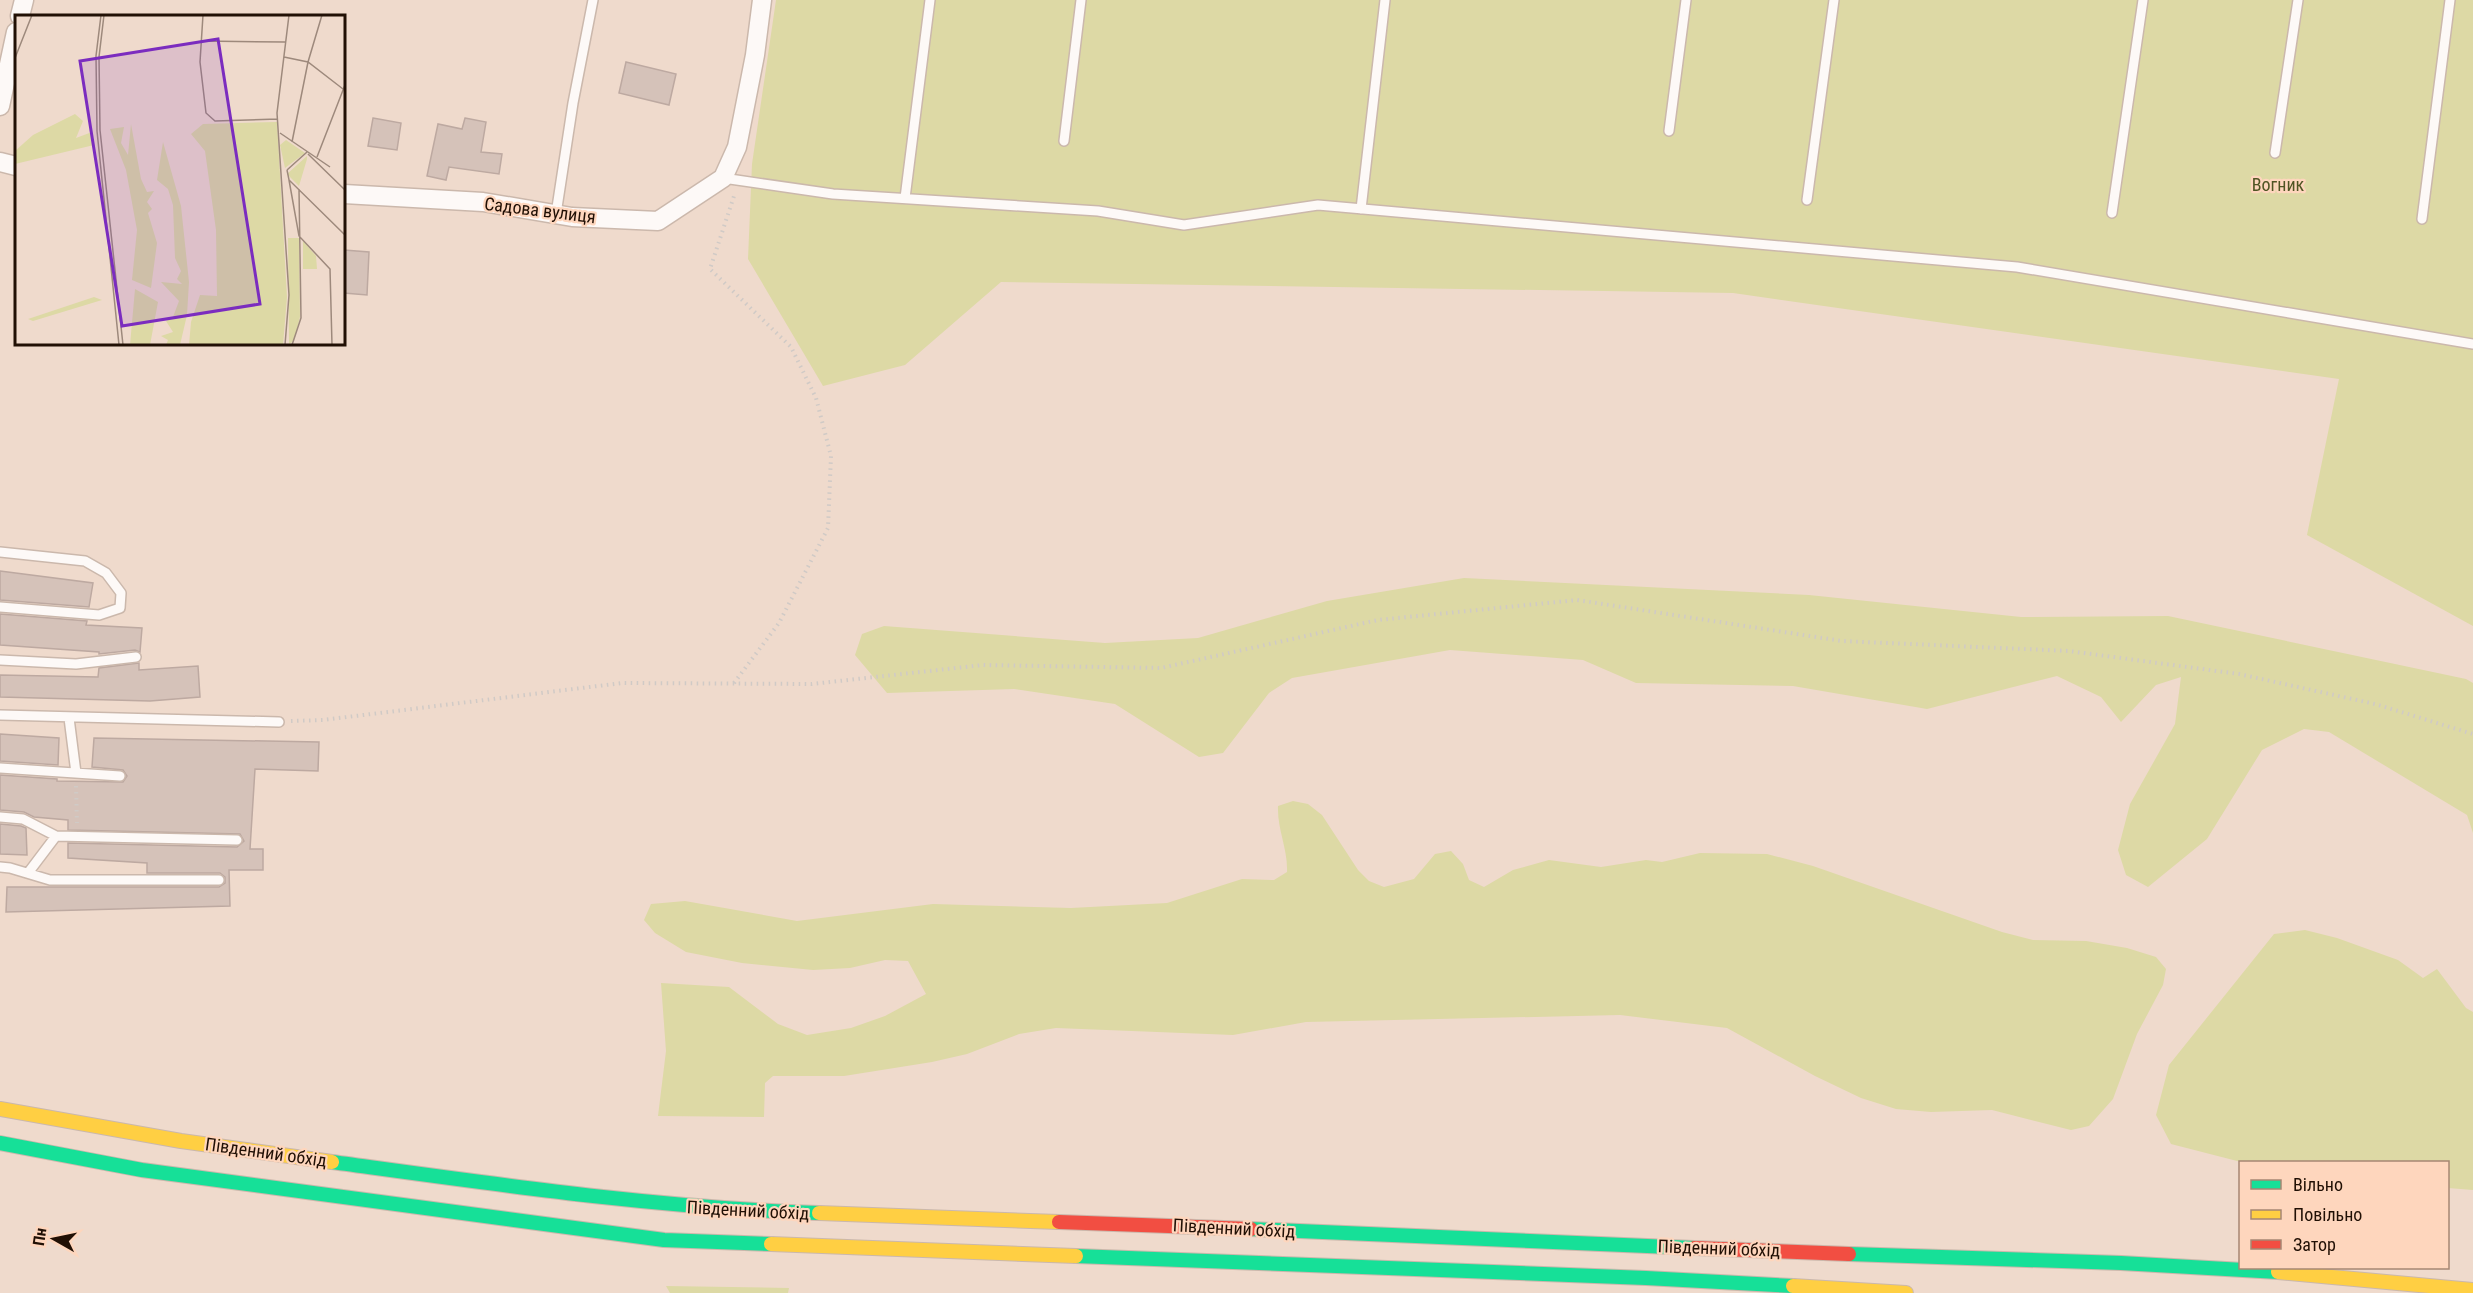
<svg xmlns="http://www.w3.org/2000/svg" width="2473" height="1293" viewBox="0 0 2473 1293" font-family="'Roboto Condensed',sans-serif">
<style>
.green{fill:#ddd9a5}
.building{fill:#d5c2b9;stroke:#bda9a1;stroke-width:1.5}
.lines{fill:none;stroke-linecap:round;stroke-linejoin:round}
.lane-casing{stroke:#cbb8ac;stroke-width:12}
.street-casing{stroke:#cbb8ac;stroke-width:21}
.fast-casing{stroke:#cbb8ac;stroke-width:16}
.slow-casing{stroke:#cbb8ac;stroke-width:16}
.jam-casing{stroke:#cbb8ac;stroke-width:16}
.path{stroke:#d0cac6;stroke-width:4;stroke-dasharray:1.5 4.5;stroke-linecap:butt}
.lane{stroke:#fdf9f7;stroke-width:9}
.street{stroke:#fdf9f7;stroke-width:18}
.fast{stroke:#16e098;stroke-width:14}
.slow{stroke:#ffcf43;stroke-width:14}
.jam{stroke:#f24e42;stroke-width:14}
.labels{text-anchor:middle;dominant-baseline:central;stroke-width:4.5;stroke-linejoin:round;paint-order:stroke}
.park-label{font-size:18px;fill:#4f5423;stroke:#fed6bd}
.street-label{font-size:18px;fill:#211005;stroke:#fed6bd}
.inset-road{fill:none;stroke:#9d897c;stroke-width:1.5}
.view{fill:#7b2cbf;fill-opacity:0.15;stroke:#7b2cbf;stroke-width:3}
.inset-edge{fill:none;stroke:#211005;stroke-width:3}
</style>
<rect width="100%" height="100%" fill="#efdacc"/>
<path class="green" d="M776,0H2473V626L2307,535L2339,379L1733,293L1001,282L905,365L823,386L748,259L752,164Z
M1464,578L1809,595L2021,617L2168,616L2466,679L2473,683V833L2467,815L2329,732L2304,729L2262,750L2207,839L2148,887L2126,875L2118,850L2130,804L2175,724L2181,677L2156,685L2121,722L2101,697L2057,676L1927,709L1793,686L1636,683L1583,660L1450,650L1292,678L1269,693L1223,753L1199,757L1115,704L1014,689L887,693L855,655L862,634L884,626L1105,643L1198,638L1327,601Z
M1293,801L1308,804L1322,815L1358,870L1369,881L1384,887L1414,879L1435,854L1451,851L1463,864L1469,880L1484,887L1513,870L1549,860L1601,867L1646,860L1662,862L1700,853L1767,854L1813,866L2002,932L2033,940L2086,941L2127,948L2156,957L2166,969L2163,985L2137,1034L2113,1099L2089,1126L2071,1130L1992,1110L1931,1112L1896,1109L1861,1098L1815,1076L1727,1028L1620,1015L1306,1022L1233,1035L1056,1028L1019,1034L967,1054L932,1062L844,1076H773L765,1083L764,1117L658,1116L666,1051L661,983L729,987L778,1024L807,1035L851,1028L885,1016L926,994L908,961L885,960L850,968L813,970L742,963L686,952L655,933L644,920L651,904L685,901L797,921L933,904L1071,908L1167,903L1242,879L1274,880L1287,872C1288,849 1277,829 1278,806Z
M2305,930L2337,938L2398,960L2423,978L2437,969L2466,1008L2473,1012V1190L2448,1188V1162H2241L2171,1144L2156,1115L2169,1065L2274,934Z
M666,1286L789,1288L788,1293H670Z"/>
<path class="building" d="M626,62L676,74L669,105L619,93Z
M373,118L401,123L397,150L368,146Z
M465,118L486,122L481,152L502,154L499,174L449,167L446,180L427,176L438,124L462,129Z
M344,250L369,252L367,295L344,293Z
M0,571L93,583L89,607L0,600Z
M0,614L87,621L86,625L142,628L140,652L135,650L99,654V652L0,645Z
M139,663V670L198,666L200,697L150,701L0,697V675L98,677L99,668Z
M0,734L59,738L58,765L0,761Z
M94,738L319,742L318,771L255,769L250,849H263V870H229L230,906L6,912L7,887H219L225,883V877L220,873H147V863L68,858V843L237,847L244,841L240,834L68,830V820L34,817L24,812L0,810V775L57,779V781L123,782L127,776L123,770L92,767Z
M0,824L21,826L26,828L27,855L0,854Z"/>
<g class="lines">
<defs>
<path id="lane" d="M1669,131L1686,0
M1064,141L1081,0
M2275,153L2298,0
M723,178L833,194L1098,211L1184,225L1318,205L2017,267L2473,344
M905,198L930,0
M1807,200L1834,0
M1361,209L1385,0
M2112,213L2143,0
M556,214L573,103L593,0
M2422,219L2450,0
M0,552L85,561L106,573L121,593L120,608L99,615L0,607
M0,660L76,664L136,657
M0,715L279,722
M69,718L76,773
M0,768L120,776
M0,817L23,819L56,836L237,840
M0,867L10,868L50,880H219
M28,873L56,836"/>
<path id="street" d="M20,16L24,0
M0,106L16,32
M0,162L16,166
M344,194L483,202L572,217L658,221L723,178L737,147L755,55L762,0"/>
<path id="fast" d="M0,1143L142,1170L664,1240L771,1244
M332,1162C494,1184 656,1208 819,1213
M1251,1229L1694,1248
M1849,1254L2121,1263L2278,1272
M1076,1256L1646,1278L1793,1286"/>
<path id="slow" d="M0,1109L181,1141L332,1162
M819,1213L1059,1222
M771,1244L1076,1256
M2278,1272L2473,1290
M1793,1286L1906,1293"/>
<path id="jam" d="M1059,1222L1251,1229
M1694,1248L1849,1254"/>
</defs>
<use href="#lane" class="lane-casing"/>
<use href="#street" class="street-casing"/>
<use href="#fast" class="fast-casing"/>
<use href="#slow" class="slow-casing"/>
<use href="#jam" class="jam-casing"/>
<path class="path" d="M734,683L779,623L828,528L831,456L816,398L791,347L710,269L735,193
M291,721L323,720L622,683L812,684L983,665L1161,668L1378,620L1577,600L1842,641L2069,651L2239,674L2375,704L2473,734
M76,786L77,823"/>
<use href="#lane" class="lane"/>
<use href="#street" class="street"/>
<use href="#fast" class="fast"/>
<use href="#slow" class="slow"/>
<use href="#jam" class="jam"/>
</g>
<g class="labels">
<g class="park-label">
<text x="2278" y="184">Вогник</text>
</g>
<g class="street-label">
<text transform="translate(540 210) rotate(7)">Садова вулиця</text>
<text transform="translate(266 1152) rotate(8)">Південний обхід</text>
<text transform="translate(748 1210) rotate(3)">Південний обхід</text>
<text transform="translate(1234 1228) rotate(3)">Південний обхід</text>
<text transform="translate(1719 1248) rotate(2)">Південний обхід</text>
</g>
</g>
<g transform="translate(15 15)">
<rect width="330" height="330" fill="#efdacc"/>
<path d="M60,99L68,106L61,123L77,117L79,130L0,149V136L18,120ZM262,107L272,282L268,330H174L176,307L185,280L202,281L201,215L190,136L176,119L188,109ZM116,109L126,164L132,177L139,176L132,187L137,194L133,198L142,228L136,273L117,265L122,215L111,155L95,114L109,112L106,128L113,140ZM271,125L290,138L270,153L265,130ZM148,127L166,191L174,267L172,300L165,330H151L153,325L146,321L158,317L151,306L158,302L164,286L146,267L167,269L162,264L166,256L160,243L158,190L153,174L142,165ZM292,141V144L284,171L272,159ZM273,223H284L285,302L279,326L274,329ZM288,226L301,241L302,254H288ZM120,274L143,287L135,330H115ZM79,282L87,285L18,306L13,304Z" fill="#ddd9a5"/>
<path class="inset-road" d="M86,0L81,41L82,116L104,330M89,0L84,42L85,115L108,330M188,0L185,47L191,98L200,106L263,104M186,26L270,27M269,42L293,47L328,74M0,43L17,0M265,118L315,152M277,127L293,47L307,0M293,139L330,175M302,142L330,70M272,155L274,165L330,220M272,155L292,137M274,165L284,221L315,254L317,330M270,330L274,280L262,98L274,0M277,330L286,303L284,174"/>
<path class="view" d="M203,24L245,289L107,311L65,46Z"/>
<rect width="330" height="330" class="inset-edge"/>
</g>
<rect x="2239" y="1161" width="210" height="108" fill="#fed6bd" stroke="#a68773" stroke-width="1.5"/>
<rect x="2251" y="1180" width="30" height="9" fill="#16e098" stroke="#a68773" stroke-width="1.5"/>
<text x="2293" y="1191" font-size="18" fill="#211005">Вільно</text>
<rect x="2251" y="1210" width="30" height="9" fill="#ffcf43" stroke="#a68773" stroke-width="1.5"/>
<text x="2293" y="1221" font-size="18" fill="#211005">Повільно</text>
<rect x="2251" y="1240" width="30" height="9" fill="#f24e42" stroke="#a68773" stroke-width="1.5"/>
<text x="2293" y="1251" font-size="18" fill="#211005">Затор</text>
<g transform="translate(54 1239) rotate(279)" stroke="#fed6bd" stroke-width="4.5" paint-order="stroke">
<path d="M0-4.5L10 22L0 15L-10 22Z" fill="#211005"/>
<text y="-9" font-size="16" font-weight="bold" text-anchor="middle" fill="#211005">Пн</text>
</g>
</svg>
